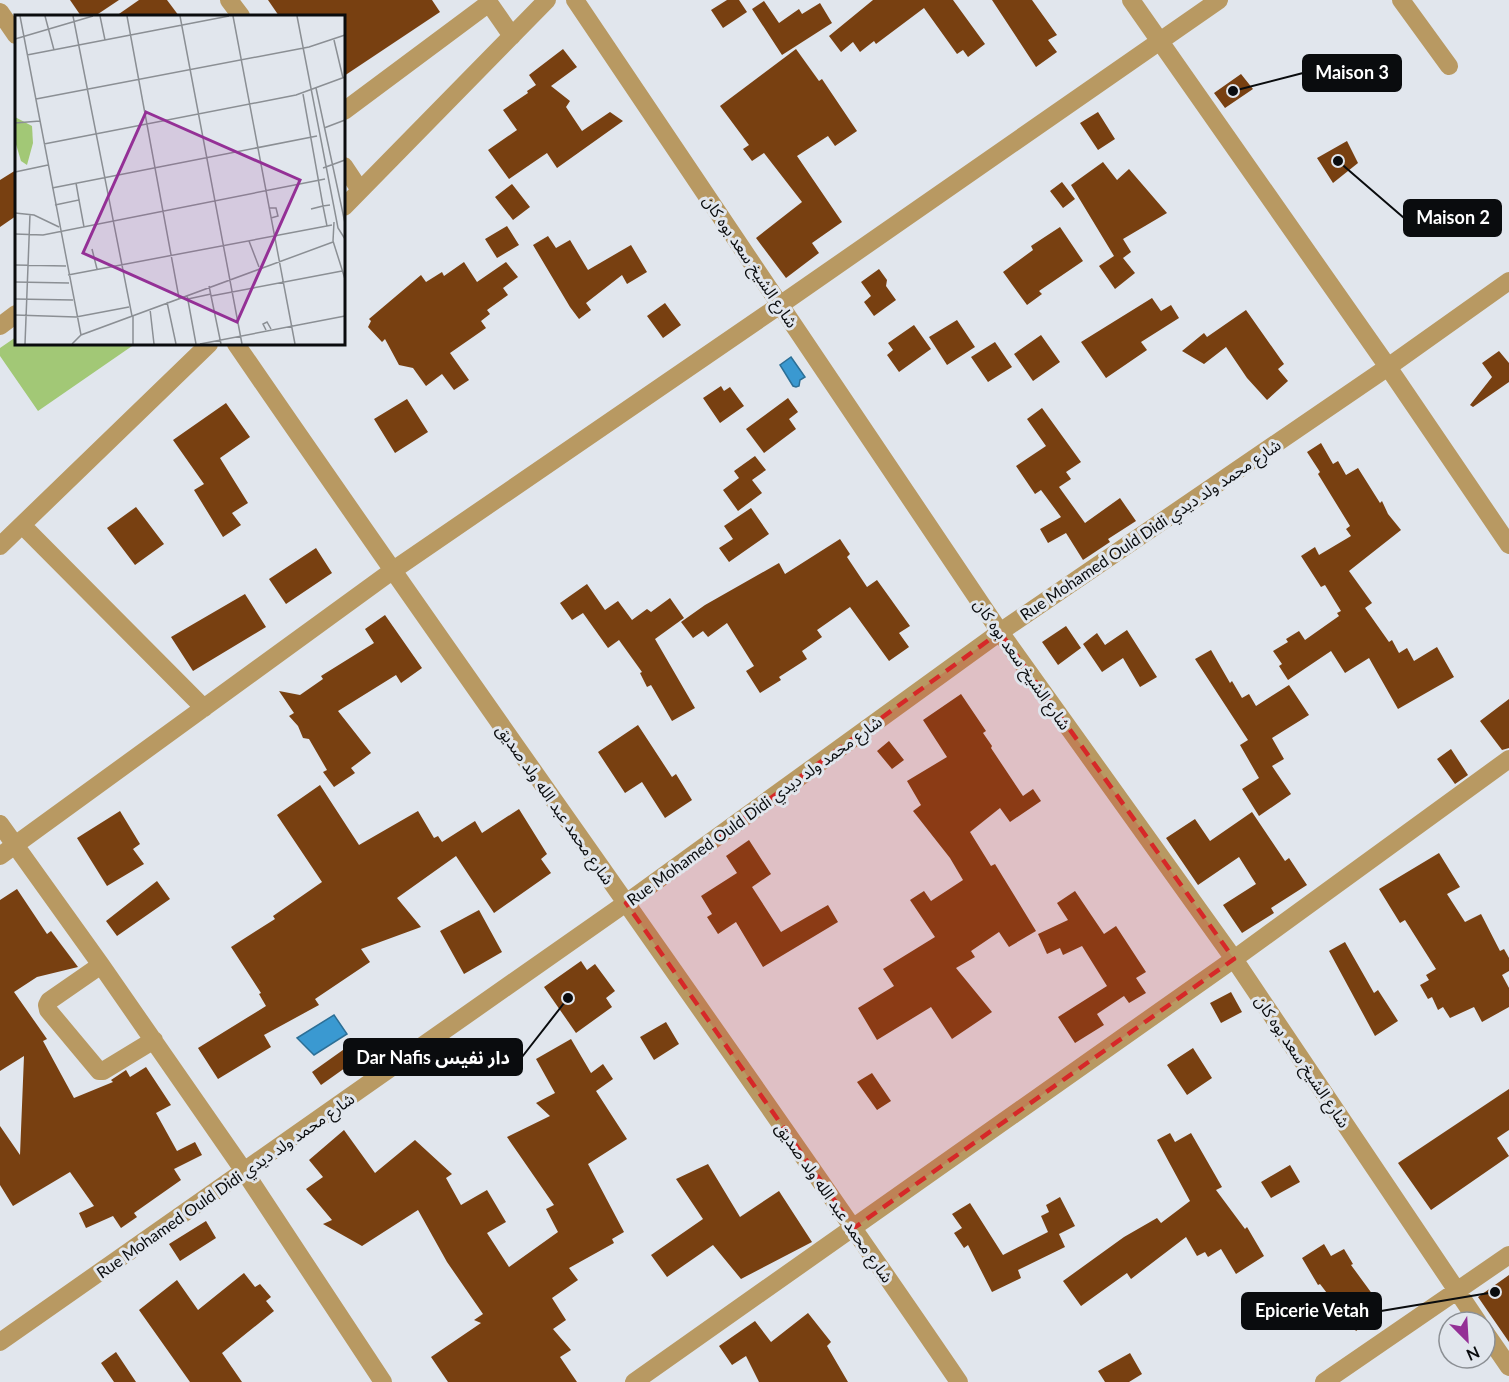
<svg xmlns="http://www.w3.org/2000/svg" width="1509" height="1382" viewBox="0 0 1509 1382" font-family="Lato,'Noto Sans Arabic',sans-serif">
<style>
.green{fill:#a2c876}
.water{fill:#3a99d1;stroke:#2c6f96;stroke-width:1.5}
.building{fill:#784011}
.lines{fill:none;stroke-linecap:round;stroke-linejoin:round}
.minor{stroke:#b89962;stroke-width:18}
.marked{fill:#d62828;fill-opacity:0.2;stroke:#d62828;stroke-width:4.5;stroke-dasharray:12 8;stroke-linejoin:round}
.labels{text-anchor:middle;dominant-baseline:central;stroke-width:6;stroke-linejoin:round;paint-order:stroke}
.street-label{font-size:16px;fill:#0a0c0e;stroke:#e1e6ed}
.inset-road{fill:none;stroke:#8b8f94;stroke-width:1.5}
.view{fill:#943096;fill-opacity:0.15;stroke:#943096;stroke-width:3}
.inset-edge{fill:none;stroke:#0a0c0e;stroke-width:3}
.leader{fill:none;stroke:#0a0c0e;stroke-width:2}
.callout-dot{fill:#0a0c0e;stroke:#e1e6ed;stroke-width:2}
.callout{fill:#0a0c0e;stroke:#0a0c0e;stroke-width:2}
.callout-label{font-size:18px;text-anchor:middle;font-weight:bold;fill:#fff}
</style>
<rect width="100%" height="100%" fill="#e1e6ed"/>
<path class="green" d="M16,337V344H135L38,411L0,356V348Z"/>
<path class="water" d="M791,357L805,377L800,380L799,386L796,387L793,386L780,365Z
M334,1015L347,1034L314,1055L297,1038Z"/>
<path class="building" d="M70,0H119L95,16H81Z
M139,0H167L179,16H116Z
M268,0H432L440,12L344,76V16H279Z
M727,0H739L747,12L723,28L711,10Z
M873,0H953L985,44L968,57L963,50L957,54L924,8L876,44L874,41L860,52L853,42L841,52L829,36Z
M992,0H1032L1057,35L1048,40L1057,52L1036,67Z
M764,1L779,23L799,9L802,14L820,3L832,23L782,55L752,9Z
M563,49L577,67L551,86L570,101L566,107L582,131L610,112L623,121L557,168L547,153L509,179L488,150L517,130L503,110L528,93L527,91L536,85L529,75Z
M796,49L819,81L822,79L857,131L835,146L828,136L797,156L842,222L812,243L819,253L786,278L756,238L802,202L764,153L752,161L743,149L749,145L720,106Z
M1241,74L1253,89L1225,108L1214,93Z
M1098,112L1115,139L1098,150L1080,123Z
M1347,141L1358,163L1333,183L1317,158Z
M1103,162L1117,180L1129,169L1167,213L1123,239L1131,252L1123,258L1135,273L1115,289L1099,266L1114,256L1071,185Z
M16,170V216L0,227V180Z
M1062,182L1075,199L1063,208L1050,191Z
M512,184L530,207L513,220L495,197Z
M507,226L519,245L497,258L485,239Z
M1060,227L1083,261L1039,291L1042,294L1027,305L1003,272L1033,250L1031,246Z
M548,236L556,248L570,240L588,270L631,245L647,272L627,284L622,275L586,303L591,310L579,319L570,307L533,245Z
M464,262L477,282L506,262L518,277L503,288L508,295L487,310L490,314L481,321L486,328L450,353L469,380L454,390L442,374L426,386L413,368L399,365L385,339L382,342L368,327L371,321L369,319L421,275L426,282L442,272L444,276Z
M879,269L887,280L886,286L896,300L874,316L864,302L871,296L861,282Z
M1152,298L1161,311L1171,305L1179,318L1141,342L1147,350L1106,378L1081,342Z
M665,303L681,325L663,338L647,316Z
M1246,310L1284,364L1278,369L1288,381L1267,400L1247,378L1226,347L1204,364L1182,351L1204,333L1207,337Z
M957,320L975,347L947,365L929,337Z
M914,325L931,349L899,372L887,355L893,350L888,343Z
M1041,335L1060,362L1033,381L1014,354Z
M995,342L1012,367L988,382L971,357Z
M1499,351L1509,363V382L1473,407L1470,405L1492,377L1482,363Z
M721,386L724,391L730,387L744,406L720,423L703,398Z
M788,398L798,412L789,419L796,429L764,453L746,429Z
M407,399L428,432L395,453L374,419Z
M226,403L250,437L220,458L248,503L232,513L241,525L223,537L194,490L204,484L173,440Z
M1042,408L1081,462L1066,472L1071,479L1059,487L1085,523L1120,498L1136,521L1108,539L1110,542L1083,560L1066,533L1048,543L1040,529L1061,517L1041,490L1035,494L1016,466L1046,446L1027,419Z
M1321,443L1333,464L1338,461L1346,475L1358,468L1380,503L1382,501L1388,514L1401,530L1349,571L1372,603L1365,608L1389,642L1392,640L1399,653L1407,648L1414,661L1437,647L1454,677L1398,709L1369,658L1345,673L1331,651L1288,680L1279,666L1282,664L1273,651L1288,642L1286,639L1299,631L1305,640L1339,616L1337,613L1341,611L1325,585L1321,587L1301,556L1315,547L1319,555L1351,536L1346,529L1350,526L1318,474L1320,472L1307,452Z
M755,456L766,470L752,480L762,493L738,511L723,490L739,478L734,471Z
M136,507L164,544L135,565L107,528Z
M751,508L769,534L729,562L719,548L733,539L724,526Z
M840,539L850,554L847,557L867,587L877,580L910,626L899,633L909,647L889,661L850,607L817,630L822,637L802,651L807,659L779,677L781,680L760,693L746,671L754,666L727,623L708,637L703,631L693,638L681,622L705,605L779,563L785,574Z
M316,548L332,573L286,604L269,579Z
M587,584L605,610L618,601L632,620L647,609L651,612L670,598L684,618L655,639L695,708L672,721L651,685L647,687L640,673L642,672L619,640L608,648L583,613L572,620L560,603Z
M245,594L266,627L193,671L171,637Z
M385,615L422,668L401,683L396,675L338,711L371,753L351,768L355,773L334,787L323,772L327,770L309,739L303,738L298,726L289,716L294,713L279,691L300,695L323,679L321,676L374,643L365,629Z
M1066,626L1081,648L1058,665L1042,642Z
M1127,630L1157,677L1140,687L1123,658L1102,672L1083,644L1097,633L1105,645Z
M1211,650L1230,683L1232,681L1242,698L1249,694L1256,706L1289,685L1309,715L1272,738L1284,759L1272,766L1291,794L1259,816L1242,789L1259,778L1240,745L1248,740L1195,659Z
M961,694L986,731L983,733L992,746L991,748L1023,796L1033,789L1041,801L1010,822L1000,808L970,832L991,866L995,864L1036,931L1009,947L999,932L971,951L975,957L956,968L992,1012L952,1039L931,1007L877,1040L858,1008L894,986L883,969L935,937L910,900L924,891L931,901L963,880L950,858L913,811L921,805L907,781L947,757L923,720Z
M1509,699V748L1502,750L1480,721Z
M638,725L672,777L676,774L692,800L665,818L642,782L625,793L598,752Z
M889,741L904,760L892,769L877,751Z
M1451,749L1468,775L1455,784L1437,759Z
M320,785L359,845L418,811L434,838L438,836L442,842L475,821L482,833L519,809L547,854L541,859L551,873L494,913L456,856L397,898L421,927L361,949L370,962L315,999L319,1005L264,1035L271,1047L218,1079L198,1048L266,1006L259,994L261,993L231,947L275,919L273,916L322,882L277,815Z
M120,811L140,844L133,849L144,864L107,886L77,838Z
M1252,812L1285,861L1289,858L1307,885L1271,908L1274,913L1242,933L1223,905L1256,884L1239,857L1198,885L1166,838L1195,819L1210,841Z
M749,840L771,874L752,887L781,932L828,905L838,922L763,967L736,922L718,934L707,917L712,914L701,896L737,873L726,856Z
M1439,853L1460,887L1447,894L1465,922L1481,914L1500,951L1504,949L1509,958V971L1502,975L1509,988V1007L1482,1022L1474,1007L1450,1018L1443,1007L1438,1010L1432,997L1428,999L1420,985L1429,980L1426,975L1436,969L1405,920L1400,923L1379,889Z
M157,881L170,899L117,936L106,921Z
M17,889L47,934L51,931L78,967L37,977L14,992L47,1039L43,1041L74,1098L113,1082L111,1080L126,1070L130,1077L146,1067L171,1105L156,1113L177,1151L195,1142L202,1155L174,1169L181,1180L134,1213L137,1217L121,1228L113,1216L86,1228L79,1213L94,1206L70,1172L13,1206L0,1185V1126L20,1155L24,1056L0,1071V900Z
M1075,891L1104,934L1116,926L1146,972L1136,978L1146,993L1129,1003L1124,996L1097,1014L1104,1025L1075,1043L1058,1017L1107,986L1082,946L1063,955L1060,948L1047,954L1038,934L1068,920L1057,903Z
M479,910L502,952L464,974L440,931Z
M1345,942L1374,993L1378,990L1398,1021L1375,1036L1329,951Z
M581,961L587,970L595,964L615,991L606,998L612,1007L576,1033L544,987Z
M1231,992L1242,1012L1221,1023L1210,1003Z
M666,1022L679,1044L654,1060L640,1037Z
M571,1039L591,1073L603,1064L613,1079L596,1091L627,1139L588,1164L624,1232L612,1239L614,1243L569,1268L578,1280L552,1298L566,1320L553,1329L571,1350L560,1357L577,1382H448L431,1357L481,1323L474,1320L483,1314L447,1262L418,1210L362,1246L323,1224L332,1220L306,1189L323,1177L309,1160L344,1130L375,1173L415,1140L452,1174L446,1178L461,1205L487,1190L506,1222L487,1233L509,1267L558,1232L546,1209L554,1205L507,1137L550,1116L536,1103L555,1093L536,1059Z
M357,1040L366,1053L321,1085L312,1072Z
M1193,1048L1212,1078L1187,1095L1167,1065Z
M872,1073L891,1101L877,1110L857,1082Z
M1509,1089V1130L1497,1138L1509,1156L1431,1210L1398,1163Z
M1170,1133L1175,1142L1191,1133L1222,1187L1216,1190L1245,1229L1247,1227L1264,1256L1236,1274L1221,1249L1208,1257L1205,1252L1197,1256L1186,1237L1131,1279L1127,1273L1081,1306L1063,1281L1124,1237L1157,1218L1161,1223L1190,1201L1157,1140Z
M708,1164L740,1217L779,1191L812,1242L741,1279L713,1245L667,1277L651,1255L703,1219L676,1179Z
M1290,1165L1300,1182L1271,1198L1261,1182Z
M1060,1197L1075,1226L1059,1234L1065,1247L1018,1270L1021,1278L992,1292L968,1245L964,1248L954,1233L962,1228L952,1214L970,1203L1003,1255L1048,1232L1041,1216L1049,1212L1046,1205Z
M206,1221L216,1238L180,1261L169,1244Z
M1324,1244L1331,1256L1344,1249L1353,1264L1351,1265L1373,1295L1364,1302L1375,1317L1356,1331L1320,1284L1318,1285L1302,1258Z
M244,1273L255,1287L260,1284L271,1297L266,1301L274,1311L222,1353L242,1382H190L139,1310L177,1280L198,1310Z
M1509,1275V1342L1478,1297Z
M808,1313L831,1342L827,1346L848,1382H759L746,1356L732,1365L719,1346L755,1321L771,1342Z
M116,1352L136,1382H114L101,1363Z
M1130,1353L1142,1374L1129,1382H1105L1098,1371Z"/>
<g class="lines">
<path class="minor" d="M229,0L241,16
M487,0L512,36
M575,0L1000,632L1234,959L1478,1322
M1131,0L1388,367L1509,545
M1401,0L1449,66
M0,12L16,35
M344,111L489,3
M344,166L360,190
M344,207L547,0
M0,326L16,314
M236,344C474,691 721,1033 959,1382
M22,525L204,708
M0,546L209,344
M0,824L101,965L244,1171L383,1382
M0,856L392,571L780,305L1219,0
M101,965L49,1001L47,1005L48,1010L99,1071H103L154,1040
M1485,1332L1509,1367
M0,1342L626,903L1000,632L1388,367L1509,281
M634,1382L1234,959L1509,759
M1324,1382L1509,1255"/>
</g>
<path class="marked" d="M1000,632L1234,959L854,1228L626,903Z"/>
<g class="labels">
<g class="street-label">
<text transform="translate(751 261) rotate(56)">شارع الشيخ سعد بوه كان</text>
<text transform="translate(1150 529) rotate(-34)">Rue Mohamed Ould Didi شارع محمد ولد ديدي</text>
<text transform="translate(1023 664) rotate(55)">شارع الشيخ سعد بوه كان</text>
<text transform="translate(556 804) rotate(55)">شارع محمد عبد الله ولد صديق</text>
<text transform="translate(754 810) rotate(-36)">Rue Mohamed Ould Didi شارع محمد ولد ديدي</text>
<text transform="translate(1303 1061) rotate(56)">شارع الشيخ سعد بوه كان</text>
<text transform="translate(225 1185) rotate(-35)">Rue Mohamed Ould Didi شارع محمد ولد ديدي</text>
<text transform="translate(835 1202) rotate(55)">شارع محمد عبد الله ولد صديق</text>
</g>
</g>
<g transform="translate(15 15)">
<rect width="330" height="330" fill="#e1e6ed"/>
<path d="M0,102L17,111L18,128L12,150L6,146L0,126Z" fill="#a2c876"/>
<path class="inset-road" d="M5,1L66,320M30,1L39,35M58,1L117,301M85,1L90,25M112,1L164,283M165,1L227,329M218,1L280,329M282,1L323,213L330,224M0,24L78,1M319,25L328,63M12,40L214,1M301,73L330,208M288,79L308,191L315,190M21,84L294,32L330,20M0,108L25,106M309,113L330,105M29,129L281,80L330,62M308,153L330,145M0,157L33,150M37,173L302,121M64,185L69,212M40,190L64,185L61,168M254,193H261L263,201L256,203M296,194L308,191L312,211M0,198L19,200L44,212M0,219L28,220L310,164M234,226L244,252M318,226L319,207M318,226L330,264M77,234L82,254M0,250L51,251M53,260L317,210M0,267L54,268M194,271L206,329M172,280L181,329M196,281L327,256M0,284L58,285M173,284L196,279M152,287L161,329M135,294L139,329M0,300L61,302L114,292M118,301V329M251,315L248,309L252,307L256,314M10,329L15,199M57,329L66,320L318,227M185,329L330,301"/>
<path class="view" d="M131,97L285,165L222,307L68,238Z"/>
<rect width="330" height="330" class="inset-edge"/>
</g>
<path class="leader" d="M1233 91L1303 73M1338 161L1404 218M568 998L522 1057M1495 1292L1381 1311"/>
<g class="callout-dot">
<circle cx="1233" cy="91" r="6"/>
<circle cx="1338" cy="161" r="6"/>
<circle cx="568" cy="998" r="6"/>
<circle cx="1495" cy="1292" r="6"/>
</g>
<g class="callout">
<rect x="1303" y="55" width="98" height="36" rx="6"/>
<rect x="1404" y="200" width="97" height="36" rx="6"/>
<rect x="344" y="1039" width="178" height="36" rx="6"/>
<rect x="1242" y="1293" width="139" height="36" rx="6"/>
</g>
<g class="callout-label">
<text x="1352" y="79">Maison 3</text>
<text x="1453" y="224">Maison 2</text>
<text x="433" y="1064">Dar Nafis دار نفيس</text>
<text x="1312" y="1317">Epicerie Vetah</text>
</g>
<g transform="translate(1467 1340) rotate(156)"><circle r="28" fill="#e1e6ed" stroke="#8b8f94" stroke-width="1.5"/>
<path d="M0-4.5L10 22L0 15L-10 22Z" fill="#943096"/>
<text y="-9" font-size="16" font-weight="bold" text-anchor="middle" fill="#0a0c0e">N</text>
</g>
</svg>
